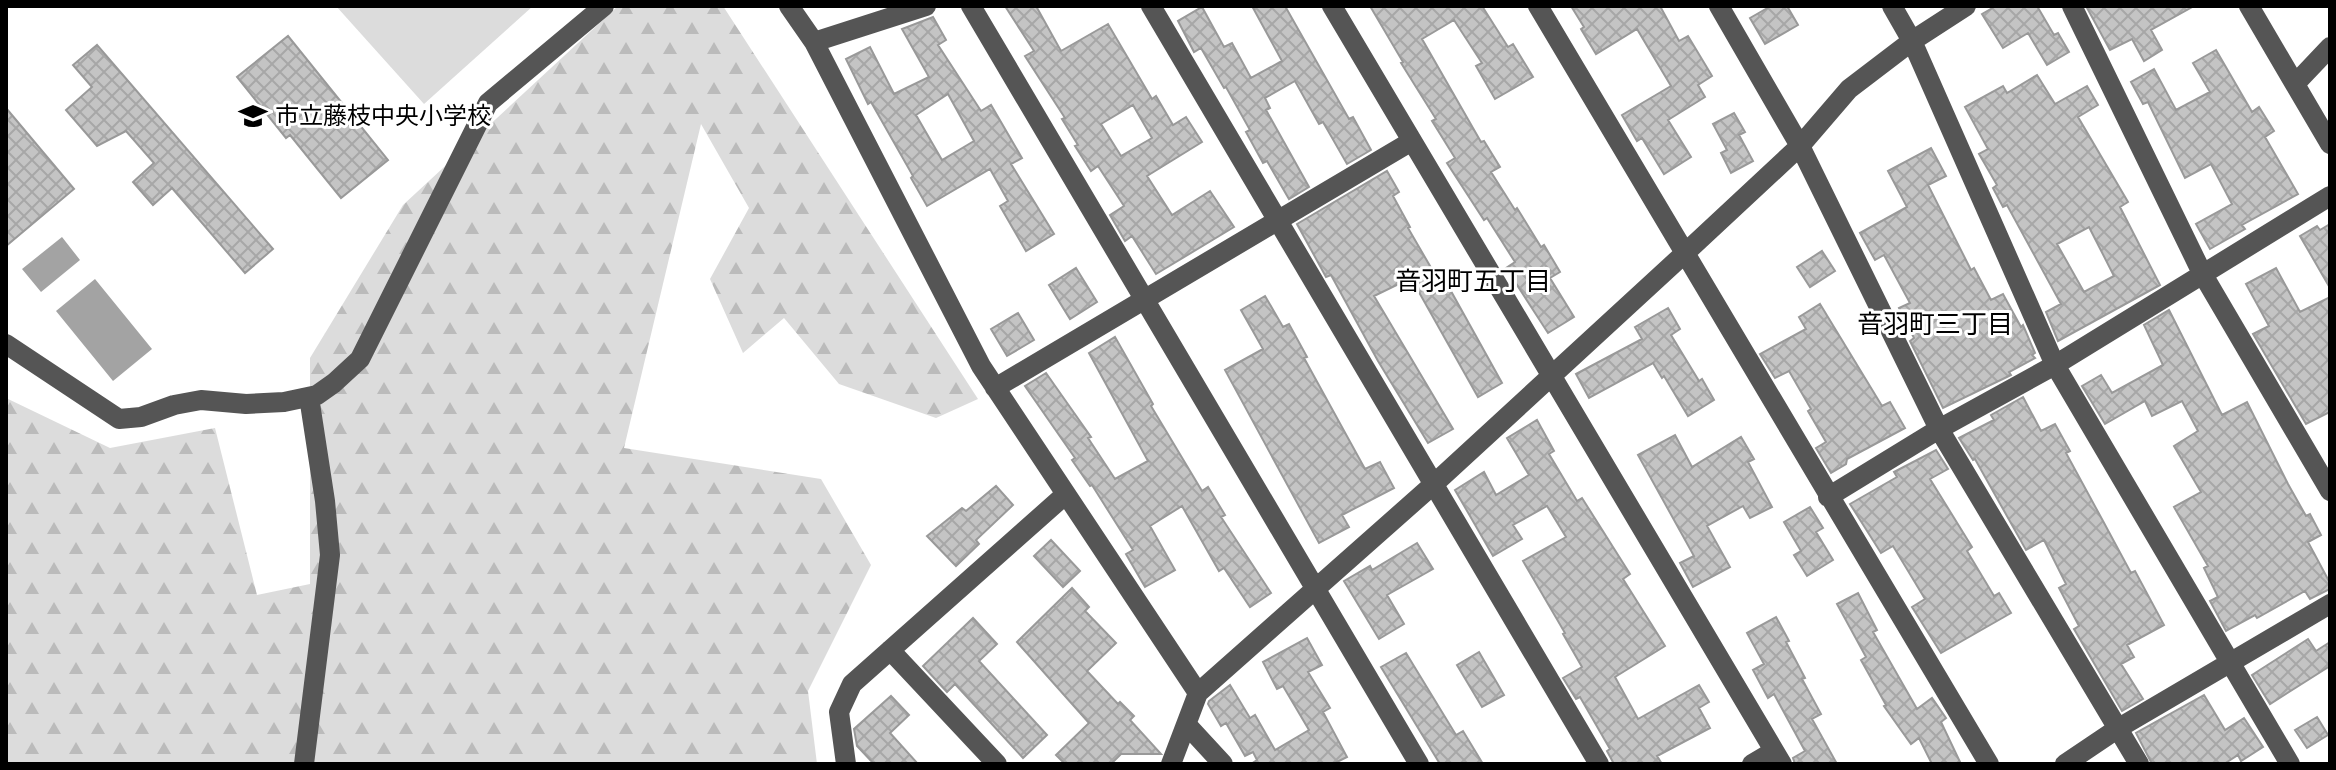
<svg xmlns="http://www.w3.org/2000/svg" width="2336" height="770" viewBox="0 0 2336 770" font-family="'Nunito Sans','Noto Sans JP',sans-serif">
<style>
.forest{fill:url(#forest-firs)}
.garden{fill:#dcdcdc}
.water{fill:#a3a3a3}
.building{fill:url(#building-cross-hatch);stroke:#999;stroke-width:2;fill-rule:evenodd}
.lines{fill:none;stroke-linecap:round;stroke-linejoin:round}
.minor{stroke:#555;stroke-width:20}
.labels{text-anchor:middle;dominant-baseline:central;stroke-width:6;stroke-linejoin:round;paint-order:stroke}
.poi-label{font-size:24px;fill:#000;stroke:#fff;text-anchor:start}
.neighbourhood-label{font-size:26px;fill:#000;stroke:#fff}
</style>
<defs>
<pattern id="forest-firs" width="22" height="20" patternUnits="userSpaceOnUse" patternTransform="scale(2)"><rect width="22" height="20" fill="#dcdcdc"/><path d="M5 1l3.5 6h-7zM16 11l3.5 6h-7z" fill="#bbb"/></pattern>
<pattern id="building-cross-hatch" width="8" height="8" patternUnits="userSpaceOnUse" patternTransform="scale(2)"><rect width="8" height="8" fill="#c4c4c4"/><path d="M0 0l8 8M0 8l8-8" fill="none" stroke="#a7a7a7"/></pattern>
</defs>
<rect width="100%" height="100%" fill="#fff"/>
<path class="forest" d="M618,6H723L978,399L936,418L839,384L784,318L743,353L710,279L749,208L701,124L624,448L821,479L871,565L808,691L817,764H6V398L110,448L215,428L257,595L310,584V358L403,205Z"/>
<path class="garden" d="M336,6H533L424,104Z"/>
<path class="water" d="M62,237L80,260L41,292L22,269Z
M95,279L152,349L113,381L56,311Z"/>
<path class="building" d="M1005,6H1036L1061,51L1108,24L1152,99L1156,96L1173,125L1186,117L1202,142L1147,176L1172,215L1210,191L1234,227L1156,274L1132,236L1125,241L1110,215L1124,206L1098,166L1091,171L1075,146L1078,145L1062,119L1065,118L1025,56L1034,51ZM1133,105L1152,138L1121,156L1101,124Z
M1252,6H1285L1349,119L1353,117L1371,150L1347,164L1323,122L1319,124L1295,81L1265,98L1270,108L1266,110L1309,187L1289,199L1267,161L1263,163L1246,132L1250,130L1226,87L1224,88L1201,48L1194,52L1178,21L1202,7L1224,47L1232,43L1251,78L1282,61Z
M1370,6H1482L1508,47L1513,44L1533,77L1495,99L1476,66L1482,63L1454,20L1422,39L1481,142L1484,141L1500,167L1491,172L1515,210L1517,208L1541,247L1544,245L1560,272L1550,278L1574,317L1548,333L1506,268L1515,262L1487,218L1484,220L1447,163L1455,158L1432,121L1436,119L1401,63L1403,62Z
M1571,6H1660L1679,41L1688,36L1712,76L1698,85L1705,97L1668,120L1691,157L1664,174L1642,138L1637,141L1622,115L1671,86L1637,29L1596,54L1581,29L1584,27Z
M1771,6H1787L1798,25L1765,44L1750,18Z
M1996,6H2037L2054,35L2058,33L2069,52L2047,65L2028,33L2003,48L1982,14Z
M2086,6H2194L2151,30L2162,50L2144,61L2132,39L2110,50Z
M933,17L946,40L938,45L981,111L991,105L1022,158L1011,164L1054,234L1026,251L1000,206L1008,201L990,169L927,206L911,178L913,176L871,102L868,104L846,59L870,47L894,94L929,77L902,29ZM948,94L974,141L942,160L916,115Z
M288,36L388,160L341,198L290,135L286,138L237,77Z
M97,45L273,249L245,273L172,188L153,205L133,182L154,163L126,131L97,146L66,110L92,87L73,65Z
M2216,50L2252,112L2259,107L2274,131L2265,137L2298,194L2242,225L2245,229L2210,249L2196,224L2232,204L2211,164L2185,178L2148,102L2143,104L2131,82L2154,69L2176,110L2210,92L2193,63Z
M2037,75L2055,104L2087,86L2098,105L2078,117L2128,202L2120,207L2160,285L2058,341L2046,312L2061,304L2007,205L2003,207L1993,188L1997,185L1979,154L1988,149L1965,107L2003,86L2007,93ZM2089,227L2114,276L2084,292L2057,244Z
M6,108L74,189L6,246Z
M1734,113L1745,132L1739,135L1753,161L1731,173L1721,153L1727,150L1713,124Z
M1931,148L1946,176L1928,185L1971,270L1974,268L1991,300L2003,294L2021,327L2023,325L2035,353L2032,355L2035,358L2009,372L2011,375L1943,408L1910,341L1914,338L1899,308L1910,303L1884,255L1875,260L1860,233L1907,207L1888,171Z
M1387,171L1399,192L1393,196L1410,227L1408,228L1437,278L1442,275L1502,383L1478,397L1411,278L1374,296L1453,429L1428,443L1378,361L1331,275L1326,277L1297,224Z
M2330,224V288L2300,236L2317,226L2320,230Z
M1822,251L1835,271L1810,287L1797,267Z
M1076,268L1097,302L1070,319L1049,285Z
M2276,268L2300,312L2330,297V412L2306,424L2253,334L2269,326L2246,284Z
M1265,296L1283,327L1289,324L1307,357L1304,358L1365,469L1380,462L1394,488L1342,515L1349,527L1319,543L1225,370L1263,349L1241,310Z
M1820,304L1882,406L1890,402L1905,428L1847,459L1846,464L1831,473L1816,448L1826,442L1808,411L1811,409L1789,371L1775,378L1760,354L1806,329L1799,317Z
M1668,308L1680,329L1671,335L1699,381L1702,379L1714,400L1688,416L1664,376L1662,378L1653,363L1589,398L1576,374L1642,339L1635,327Z
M2169,310L2222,415L2247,402L2288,484L2306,516L2310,514L2321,535L2308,542L2330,583V589L2310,599L2305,591L2257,618L2255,615L2226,631L2210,601L2218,597L2204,568L2208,566L2174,507L2201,492L2174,446L2198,431L2182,401L2152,416L2145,401L2105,424L2082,386L2101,375L2112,393L2163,365L2144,325Z
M1018,313L1034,340L1007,356L991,329Z
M1115,337L1153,404L1151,406L1202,491L1208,487L1225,515L1221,517L1271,593L1250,607L1224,568L1219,571L1182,506L1150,526L1175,570L1145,587L1126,554L1133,550L1092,485L1090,486L1072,460L1075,458L1025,386L1046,373L1091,437L1088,438L1115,479L1148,461L1089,353Z
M2023,397L2041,431L2055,424L2070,451L2066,453L2103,521L2131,573L2135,571L2164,625L2127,645L2134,657L2121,664L2143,699L2122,711L2074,629L2079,626L2059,588L2066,584L2044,540L2026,550L1975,459L1973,460L1959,438L1994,420L1991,415Z
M1537,420L1554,451L1549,454L1577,501L1582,498L1630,574L1623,579L1665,646L1615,677L1638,719L1699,685L1709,702L1699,708L1710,728L1657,756L1662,764H1614L1607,751L1610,749L1580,697L1576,699L1563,678L1582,667L1563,634L1565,633L1523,561L1566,537L1547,506L1513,525L1522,539L1493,556L1455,490L1484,472L1496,495L1529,475L1507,438Z
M1675,435L1692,467L1741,437L1754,459L1748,462L1772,507L1750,518L1743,506L1707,526L1730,567L1693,587L1680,563L1694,556L1638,455Z
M1936,450L1948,469L1930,479L1972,547L1967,551L1994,596L1999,593L2011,613L1941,653L1912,607L1925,599L1893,546L1881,553L1850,504L1897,477L1894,472Z
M996,486L1013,505L976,540L979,544L956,566L927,536L962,508L966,511Z
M1810,507L1823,528L1816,532L1833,560L1807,576L1794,555L1801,551L1784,522Z
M1051,540L1080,571L1063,587L1034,556Z
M1417,543L1433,569L1387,595L1404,624L1379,639L1344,581L1370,566L1372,570Z
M1072,588L1089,607L1085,611L1116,643L1087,671L1118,704L1120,702L1134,716L1130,720L1161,754H1121L1111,764H1065L1056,755L1089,723L1017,642Z
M1858,593L1877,630L1873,632L1917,709L1932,698L1946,718L1941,722L1961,764H1932L1919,738L1911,744L1884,706L1886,705L1861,660L1866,657L1837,604Z
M1776,617L1789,641L1786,642L1805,678L1802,679L1821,714L1812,719L1837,764H1795L1793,758L1805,751L1774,694L1768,698L1753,670L1764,664L1747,633Z
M973,618L997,644L979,661L1047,735L1023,758L955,684L947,692L923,666Z
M1307,638L1322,665L1308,672L1330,708L1323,712L1347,757L1333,764H1251L1257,760L1253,752L1245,756L1226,723L1221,726L1208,704L1209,701L1230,685L1250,718L1255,715L1275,750L1309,730L1283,686L1277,689L1263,662Z
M2308,639L2316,651L2330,642V666L2270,704L2252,675Z
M1479,652L1504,695L1482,707L1457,665Z
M1406,653L1456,735L1463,731L1483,764H1440L1381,667Z
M2204,695L2225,730L2244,718L2263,747L2241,761L2238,755L2224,764H2152L2136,733Z
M891,696L909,715L890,733L918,764H874L857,746L854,729Z
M2317,717L2328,735L2307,748L2295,730Z"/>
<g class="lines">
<path class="minor" d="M789,6L814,42L981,366L1198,693
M971,6L1419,764
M1151,6L1599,764
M1332,6L1782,764
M1538,6L1989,764
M1719,6L1800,146L1939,429L2139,764
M1892,6L1912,41L2055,365L2290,764
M2072,6L2202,273L2330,491
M2249,6L2330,144
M814,42L926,6
M2295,84L2330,47
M6,344L119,419L141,417L174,405L201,400L246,404L284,402L317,395L334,383L360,359L488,103L604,6
M995,388L1412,141
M1828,497L1939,429L2055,365L2330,196
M890,650L997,764
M1187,725L1223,764
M304,764L330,555L325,501L309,397
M846,764L839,712L852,684L1066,494
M1171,764L1198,693L1435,483L1684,254L1800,146L1849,89L1912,41L1966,6
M1752,764L1774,751
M2065,764L2117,729L2330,604"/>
</g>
<defs>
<symbol id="school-bare" viewBox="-9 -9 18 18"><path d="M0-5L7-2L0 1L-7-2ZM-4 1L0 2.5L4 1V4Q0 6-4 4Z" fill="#000" stroke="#fff" stroke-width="2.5" paint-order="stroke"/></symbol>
</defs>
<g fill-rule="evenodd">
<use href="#school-bare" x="233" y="96" width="40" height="40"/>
</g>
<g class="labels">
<g class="poi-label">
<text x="275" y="116">市立藤枝中央小学校</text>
</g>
<g class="neighbourhood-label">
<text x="1473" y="281">音羽町五丁目</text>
<text x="1935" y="324">音羽町三丁目</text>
</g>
</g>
<rect width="2336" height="770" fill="none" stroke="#000000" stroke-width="16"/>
</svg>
